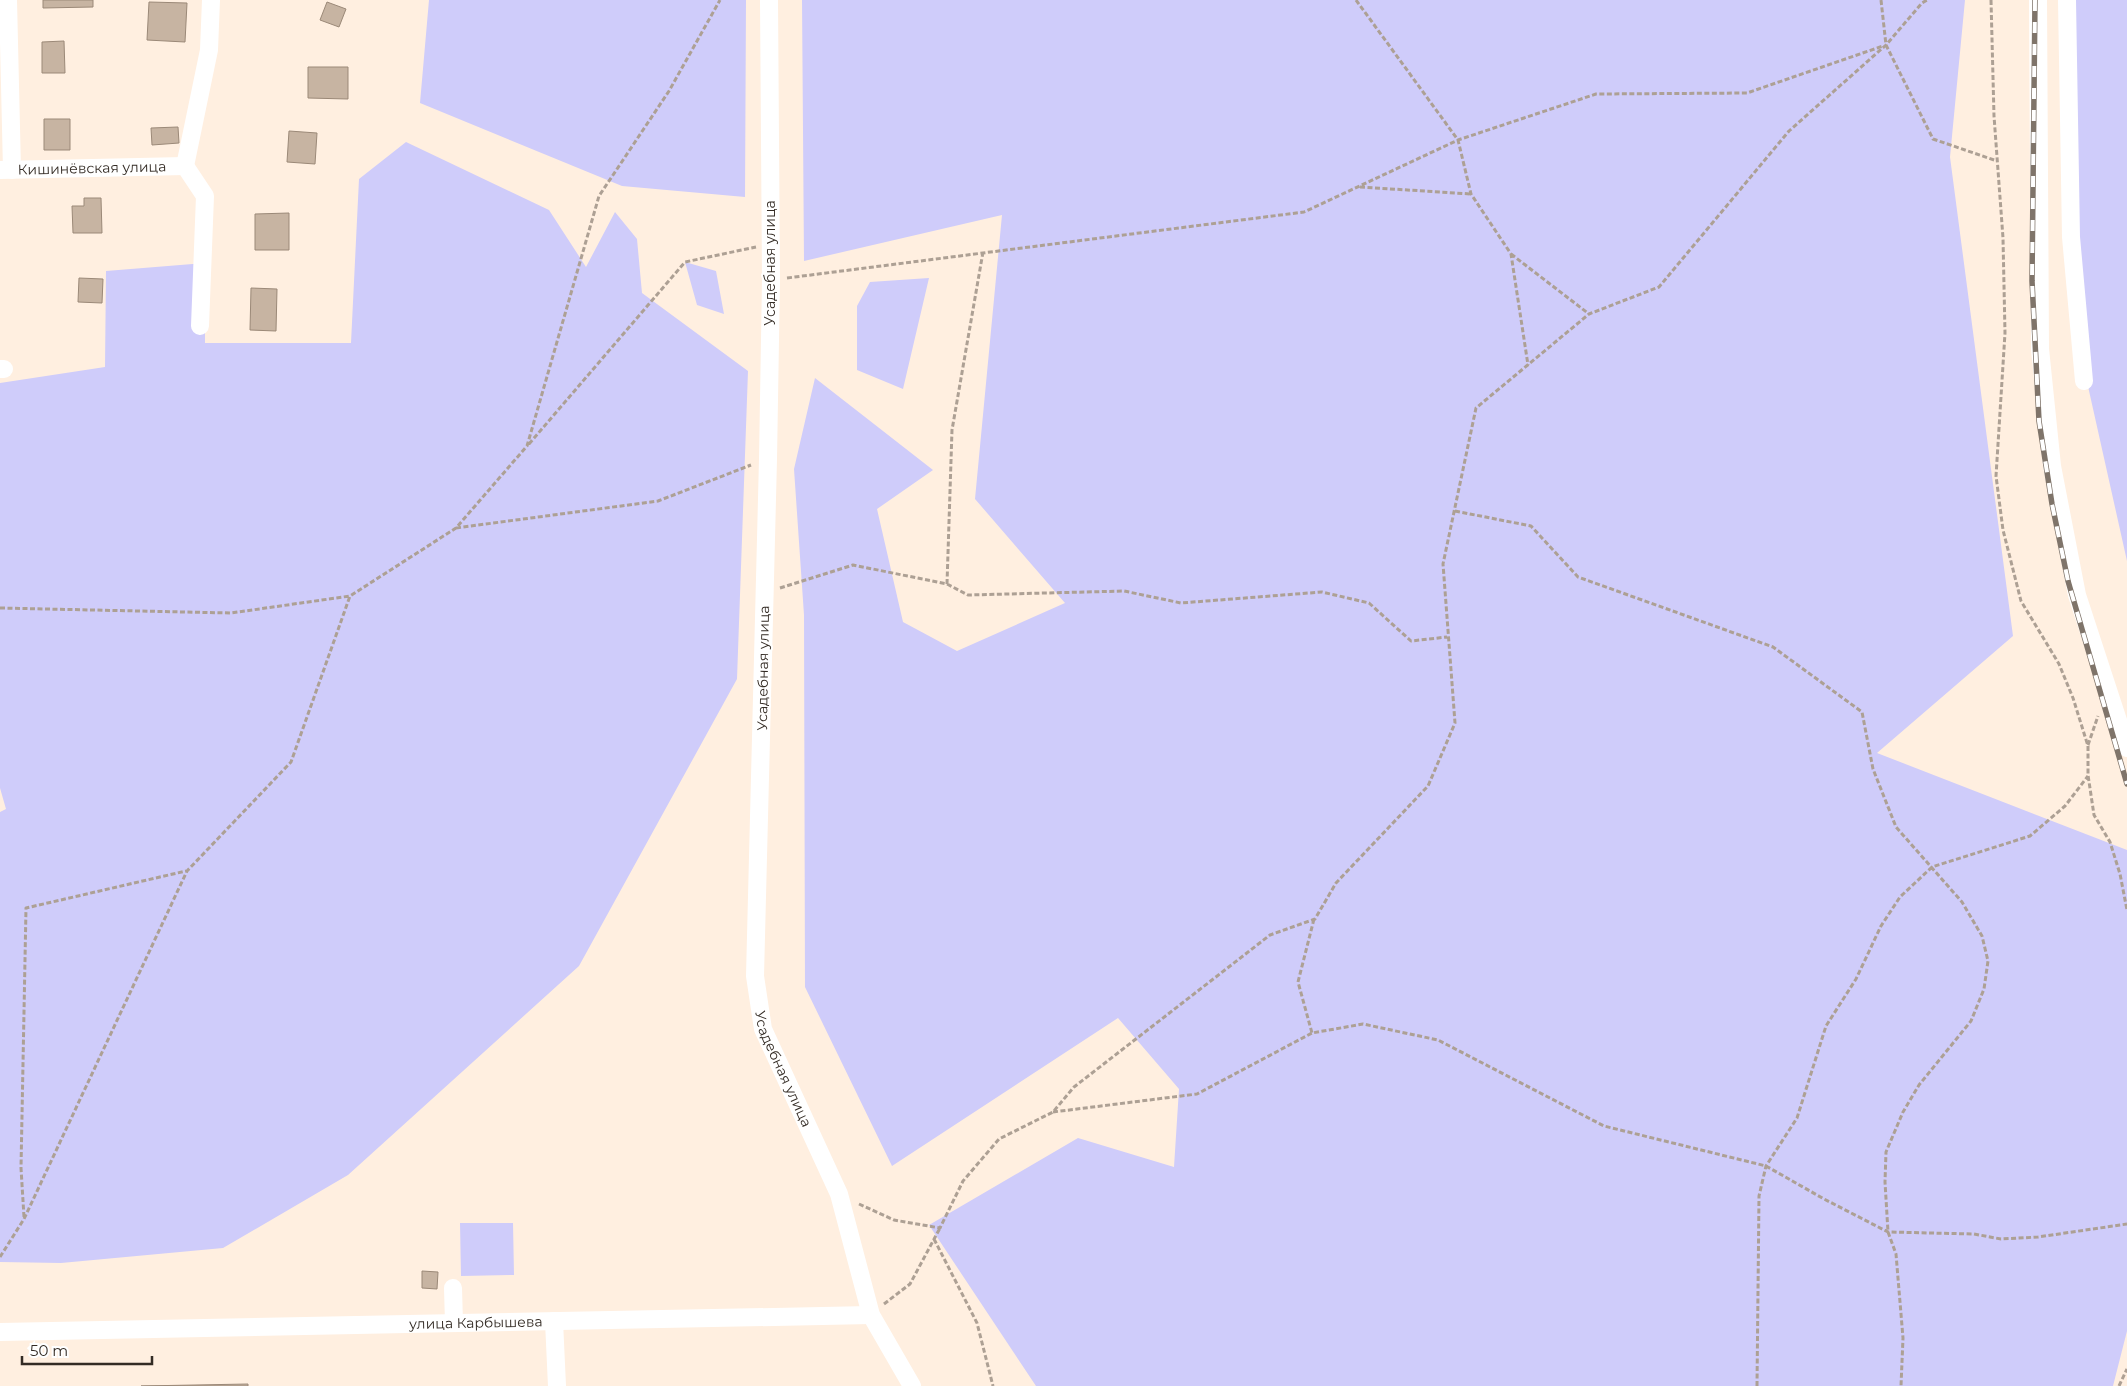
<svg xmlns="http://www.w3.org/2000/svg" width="2127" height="1386" viewBox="0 0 2127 1386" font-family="Montserrat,sans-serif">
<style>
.green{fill:#cfccfa}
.building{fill:#c7b4a2;stroke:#9b8978}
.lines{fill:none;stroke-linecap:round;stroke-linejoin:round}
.path{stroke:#ada094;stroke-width:3;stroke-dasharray:5 2.5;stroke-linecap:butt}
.minor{stroke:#fff;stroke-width:18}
.rail-casing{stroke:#7f746a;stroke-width:5.5}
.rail{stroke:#fff;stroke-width:4;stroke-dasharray:11;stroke-linecap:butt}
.labels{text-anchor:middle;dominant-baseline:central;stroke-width:4;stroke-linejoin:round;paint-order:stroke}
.street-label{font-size:14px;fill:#332b24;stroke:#fff}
</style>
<rect width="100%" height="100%" fill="#ffefe0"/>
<path class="green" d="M429,0H746L745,197L622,186L420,103Z
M802,0H1965L1950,157L2013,636L1877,753L2127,850V1331L2113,1386H1036L929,1225L1078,1138L1174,1167L1179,1089L1118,1018L892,1166L805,987L804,615L794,469L815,378L933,470L877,509L903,622L957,651L1065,603L975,499L1002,215L804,261Z
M2068,0H2127V561L2079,346Z
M406,142L549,210L586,267L615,212L637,239L642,293L748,371L737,679L579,966L348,1175L223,1248L61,1263L0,1262V812L6,809L0,788V383L105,367L106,271L205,263V343H351L359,179Z
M685,262L716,271L724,314L697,305Z
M929,278L903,389L857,370V306L870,282Z
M460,1223H513L514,1275L461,1276Z"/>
<path class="building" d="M43,0H93V7L43,8Z
M149,2L187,3L185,42L147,40Z
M327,2L346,9L339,27L320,20Z
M64,41L65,73H42V42Z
M308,67H348V99L308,98Z
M44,119H70V150H44Z
M178,127L179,143L152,145L151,128Z
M289,131L317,133L315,164L287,162Z
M84,198H101L102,233H73L72,206H84Z
M289,213V250H255V214Z
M79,278L103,279L102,303L78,302Z
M251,288L277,289L276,331L250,330Z
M422,1271L438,1272L437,1289L422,1288Z
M248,1384V1386H141Z"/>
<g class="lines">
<path class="path" d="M1356,0L1458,140L1471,194L1511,254L1528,365
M1881,0L1886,45L1933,139L1997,161
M1991,0L1994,116L2003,238L2005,333L1996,476L2003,530L2021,601L2059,664L2073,698L2088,746V775L2094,815L2110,842L2120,874L2127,910
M1360,187L1471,194
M1511,254L1589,314
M787,278L1304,212L1458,140L1596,94L1747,93L1883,46
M529,444L685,262L756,247
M1455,511L1531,526L1578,577L1773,647L1862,712L1873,769L1896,827L1962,902L1982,936L1988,961L1984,989L1971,1021L1919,1085L1903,1112L1886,1152L1885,1182L1888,1232L1896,1254L1903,1338L1901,1386
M456,528L658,501L751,465
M947,584L952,430L983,252
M780,588L853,565L947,584L968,595L1124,591L1181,603L1322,592L1369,603L1411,641L1447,637
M0,608L231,613L350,596
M2088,745L2098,716
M1314,919L1298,982L1312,1033L1363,1024L1438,1040L1604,1126L1766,1166L1824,1199L1888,1232L1974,1234L2001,1239L2038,1237L2127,1224
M1053,1112L1197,1094L1312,1033
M859,1204L894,1220L940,1228L963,1181L999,1139L1053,1112L1074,1087L1270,935L1315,919L1336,883L1428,786L1455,723L1443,564L1476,408L1589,314L1659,287L1789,131L1886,45L1922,3L1927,0
M24,1217L21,1168L26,908L186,871
M934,1239L977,1323L993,1386
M0,1257L24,1219L187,871L291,762L350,596L456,528L527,446L599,196L669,91L720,0
M884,1304L910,1284L940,1228
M1757,1386L1759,1196L1766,1166L1797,1118L1826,1026L1856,979L1881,926L1900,897L1932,867L2030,836L2065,806L2088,776
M2119,1386L2127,1369"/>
<g class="minor">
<path d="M8,0L12,170"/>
<path id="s1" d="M769,0L771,280L768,459L755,976L763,1029L839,1194L871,1315L912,1386"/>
<path d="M2038,0L2040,349L2052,466L2077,595L2127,748"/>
<path d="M2067,0L2071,237L2084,381"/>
<path d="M185,166L209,50L211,0"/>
<path d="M185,166L205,196L200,326"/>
<path id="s2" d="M0,170L185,166"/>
<path d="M0,369H4"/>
<path d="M453,1288L454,1323"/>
<path d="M554,1321L557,1386"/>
<path id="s3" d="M0,1332L871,1315"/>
</g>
<defs>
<path id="rail" d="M2035,0L2032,281L2039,421L2052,504L2068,581L2127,784"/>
</defs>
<use href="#rail" class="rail-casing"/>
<use href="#rail" class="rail"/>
</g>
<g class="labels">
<g class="street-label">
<text stroke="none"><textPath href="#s2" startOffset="92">Кишинёвская улица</textPath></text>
<text transform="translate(770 263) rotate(-90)">Усадебная улица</text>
<text transform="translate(763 668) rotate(-89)">Усадебная улица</text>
<text stroke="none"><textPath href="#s1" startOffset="1074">Усадебная улица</textPath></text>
<text stroke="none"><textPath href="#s3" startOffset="476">улица Карбышева</textPath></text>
</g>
</g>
<path d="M22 1356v8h130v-8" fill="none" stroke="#332b24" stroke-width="2.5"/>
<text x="30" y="1356" font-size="15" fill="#332b24" stroke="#ffffff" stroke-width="4" paint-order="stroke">50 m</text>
</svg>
